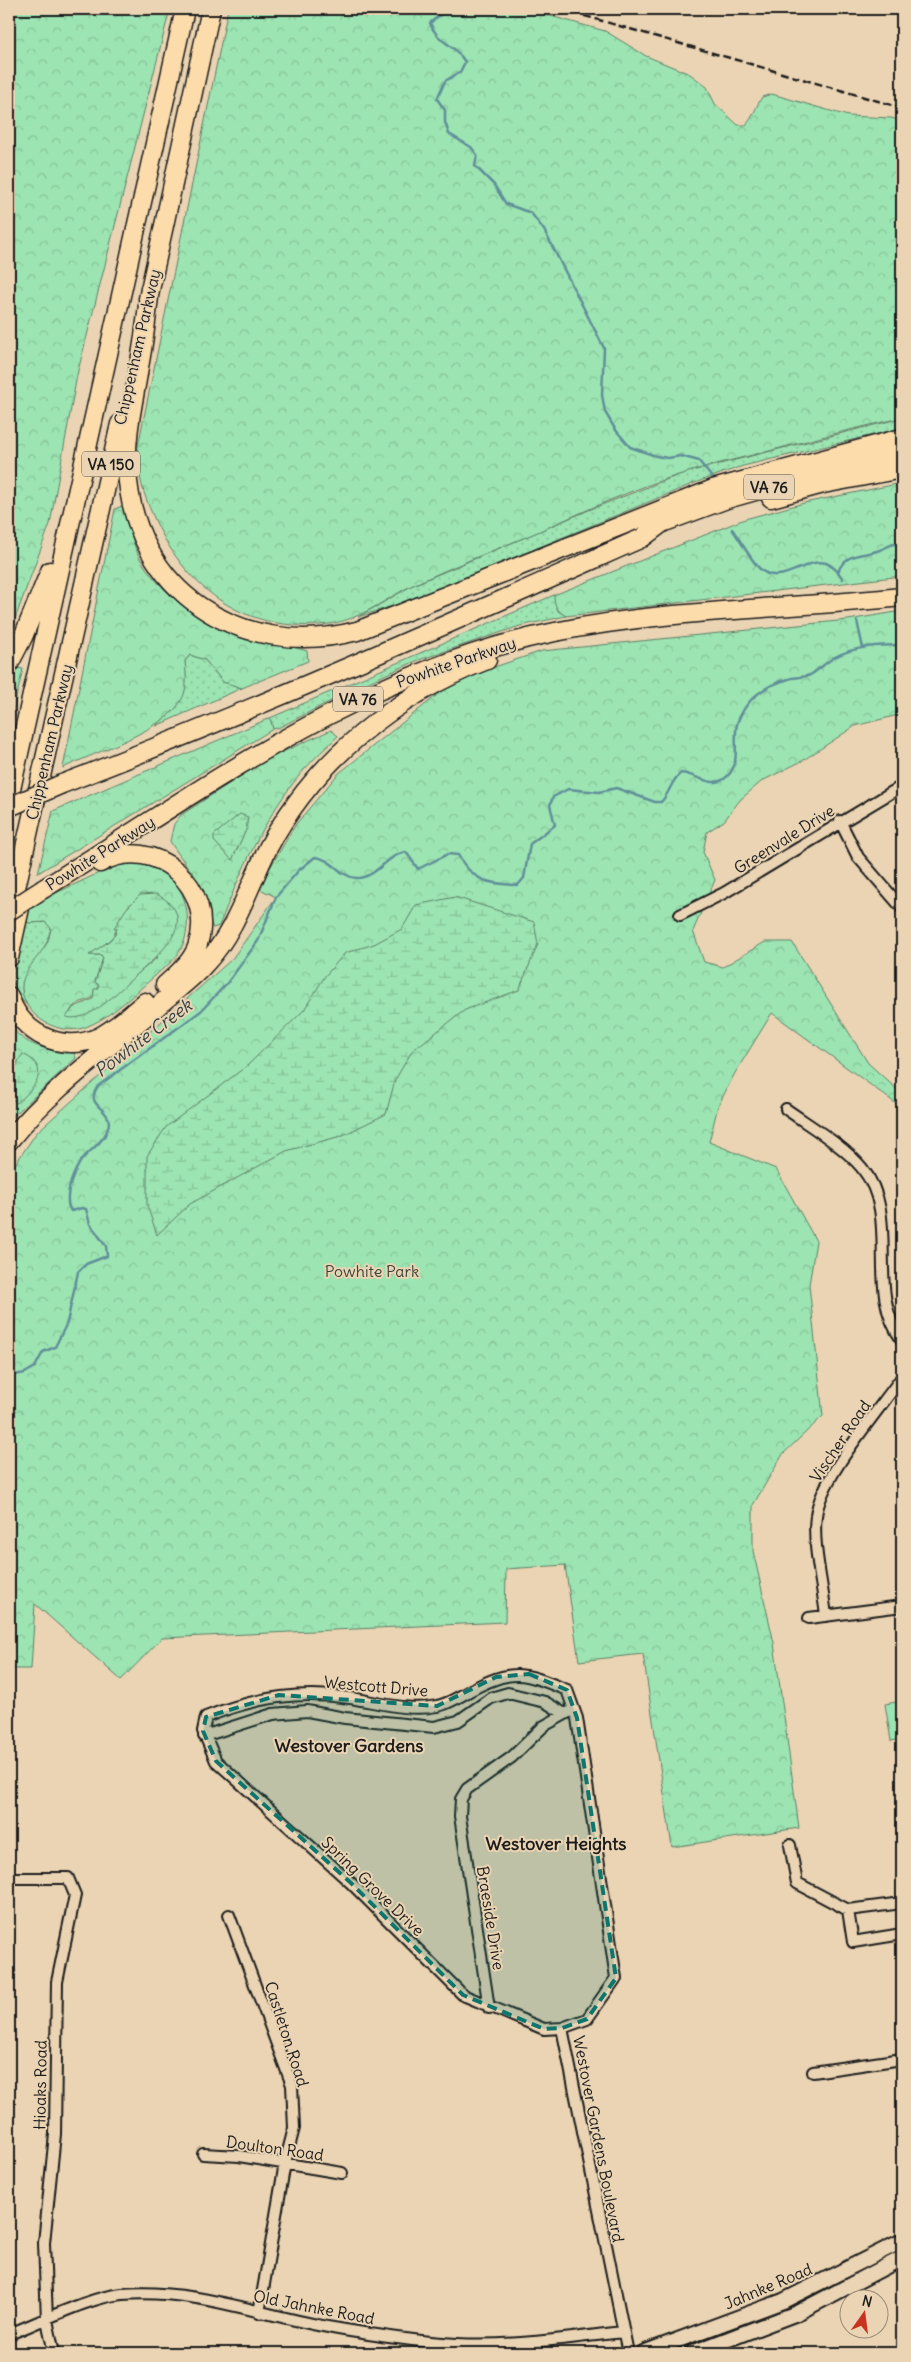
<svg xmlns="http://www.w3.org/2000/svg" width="911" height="2362" viewBox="0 0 911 2362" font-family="Delius,sans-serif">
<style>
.grass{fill:url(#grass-dots);stroke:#5c8067}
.forest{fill:url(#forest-crowns);stroke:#5c8067;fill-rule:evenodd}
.wetland{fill:url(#wetland-marsh);stroke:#5c8067}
.park{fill:#9ce4b2;stroke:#5c8067}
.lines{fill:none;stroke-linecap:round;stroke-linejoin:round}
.stream{stroke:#608f99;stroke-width:2.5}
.minor-casing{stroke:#1c1c1c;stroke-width:14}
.secondary-casing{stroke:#1c1c1c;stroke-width:18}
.motorway-casing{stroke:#1c1c1c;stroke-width:21}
.minor{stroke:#ead4b3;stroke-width:10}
.secondary{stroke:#ead4b3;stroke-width:14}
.motorway{stroke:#fddcac;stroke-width:18}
.rail{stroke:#1c1c1c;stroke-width:2.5;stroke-dasharray:8 4;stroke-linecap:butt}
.motorway-bridge-casing{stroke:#1c1c1c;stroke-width:21;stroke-linecap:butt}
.motorway-bridge{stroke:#fddcac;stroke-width:18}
.marked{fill:#0f766e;fill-opacity:0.2;stroke:#0f766e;stroke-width:4;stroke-dasharray:10 6;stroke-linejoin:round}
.labels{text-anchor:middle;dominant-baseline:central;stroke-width:4;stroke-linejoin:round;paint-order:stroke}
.shield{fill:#ead4b3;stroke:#5a5349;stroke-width:1}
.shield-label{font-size:15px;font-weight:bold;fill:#1c1c1c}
.street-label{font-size:16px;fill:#1c1c1c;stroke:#ead4b3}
.park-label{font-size:16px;fill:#36443a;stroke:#ead4b3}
.water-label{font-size:18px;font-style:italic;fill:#334246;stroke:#ead4b3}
.neighbourhood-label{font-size:18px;font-weight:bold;fill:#1c1c1c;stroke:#ead4b3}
</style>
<defs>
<pattern id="grass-dots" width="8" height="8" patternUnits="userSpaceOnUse" patternTransform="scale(1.25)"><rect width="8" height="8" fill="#9ce4b2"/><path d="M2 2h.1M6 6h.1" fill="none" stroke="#86c398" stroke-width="1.8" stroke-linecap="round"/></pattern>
<pattern id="forest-crowns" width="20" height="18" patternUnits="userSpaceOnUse" patternTransform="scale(1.25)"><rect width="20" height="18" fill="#9ce4b2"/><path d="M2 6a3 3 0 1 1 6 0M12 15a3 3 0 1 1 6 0" fill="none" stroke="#86c398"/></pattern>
<pattern id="wetland-marsh" width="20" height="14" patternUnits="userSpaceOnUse" patternTransform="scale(1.25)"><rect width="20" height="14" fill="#9ce4b2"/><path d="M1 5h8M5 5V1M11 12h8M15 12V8" fill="none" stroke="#86c398"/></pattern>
</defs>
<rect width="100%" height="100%" fill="#ead4b3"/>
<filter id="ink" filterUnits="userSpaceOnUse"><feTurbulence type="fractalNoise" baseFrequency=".02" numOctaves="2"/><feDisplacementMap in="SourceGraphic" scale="10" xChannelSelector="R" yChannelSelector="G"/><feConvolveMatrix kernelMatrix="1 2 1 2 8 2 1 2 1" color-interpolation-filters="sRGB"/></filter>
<g filter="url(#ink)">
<path class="grass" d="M902,418V428L743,466L697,482L411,600L358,617L413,585L596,507L684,473Z
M554,595L558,611L566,616L520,626L416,661L362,685L280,727L273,729L270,718Z
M190,655L205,660L223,682L242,688L156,726C182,701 188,699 185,661Z
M9,917L30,923L45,922L51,928L47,942L22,989L27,1005C4,985 9,945 9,917Z"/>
<path class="forest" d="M9,9H170L77,375L50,524L9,635Z
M228,9H525L605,31L646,56L690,74L707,87L715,104L738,125H746C754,116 756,106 762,97L772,94L848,116L891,118L902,121V418C858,427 814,439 769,451C741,458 713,464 685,473C633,488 583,512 533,534C494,550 454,566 415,584C386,598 363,619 329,624C248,634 188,592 155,520C144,496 136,473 138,446Z
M902,483V576L566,616C557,611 554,605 554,595L745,519L804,503Z
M122,506L126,511C130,527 133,547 142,562C164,597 204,623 243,636C264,643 286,644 307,651L308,661L242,688L223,682L205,660L190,655L185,661C186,675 188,687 182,699C168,729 93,753 63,768L115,509Z
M902,611V714L855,726L802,761L762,781L740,800L724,821L707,832L703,852L715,880L693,931L704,962L723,967L765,942H792L868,1063L902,1094V1108L772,1013L735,1073L718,1106L709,1142L776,1169L816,1241L809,1285L823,1416L783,1454L753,1505V1551L774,1643L799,1828L672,1847L643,1654L579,1661L565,1565L506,1569L505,1622L162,1638L121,1680L35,1604L31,1669H9V1173L37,1132L232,959L276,897L258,888L296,824L338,774L456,680L542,651L848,620Z
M17,668L23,669L9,728V681Z
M270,718L273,729L38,873L53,811Z
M331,730L338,736C327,747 314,758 303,771C264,817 241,871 219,926L213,928C208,919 210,912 207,902C201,879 181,861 170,841L174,824L181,815L267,759Z
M135,863C144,865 155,867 163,872C190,888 194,930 178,954C173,962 163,968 156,975C134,994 113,1016 86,1027C60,1037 24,1017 22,989C21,971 39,958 47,943C49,939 50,933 51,928L45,922L30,923L9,915L118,864ZM117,928L158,957L136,975L67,1017C69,1014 71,1009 74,1006C86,997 93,1004 99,986L95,981L103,958L101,955H90C100,946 113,942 117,928Z
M9,1024C25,1047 48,1050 74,1053L76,1058L9,1120Z"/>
<path class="wetland" d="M240,814L248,817L246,830L232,860L214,841V835Z
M156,894C206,919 156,957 133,978C119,990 105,1006 88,1014C83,1017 72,1019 66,1017L74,1007L93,999L94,989H98L99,985L95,982L103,958L101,955H89L109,941L115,935L117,928H114L126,909L140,895Z
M455,897L534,922L538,944L519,990L465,1010L412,1051L395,1080L386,1114L341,1136L286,1151L190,1204L157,1235L147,1205V1156L166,1127L248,1065L304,1010L325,976L345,953L374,944L402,929L416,905Z
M23,1054C52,1068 35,1088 17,1103L12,1099C11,1083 13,1065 23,1054Z"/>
<path class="park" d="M902,1701V1739L891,1741L885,1704Z"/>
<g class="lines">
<path class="stream" d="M447,9L430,23C437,43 454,43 465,62L460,72L445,81L437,99L445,110V122L449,134L471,147L477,155L475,166L494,185L506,204L531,213L544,230L604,348L602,395L605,412L615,429L630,447L656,456L668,458L681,456L699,461L713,479
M732,529C741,541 749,557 759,568C780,589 805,557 826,563C834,566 839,573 843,579
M838,572C845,553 860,556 877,551C887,548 891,542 902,544
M857,621L863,648
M9,1376L25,1373L35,1367L43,1352L55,1347L67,1323L78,1272L86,1264L107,1256L106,1246L90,1224L86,1209L82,1208L71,1211C63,1199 72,1176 79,1164C85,1153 98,1147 105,1135C121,1106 81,1111 98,1086L201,1011L228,982L258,941L276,897L299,870L315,857C331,858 341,877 356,878C376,879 387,854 406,852L418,869L448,854L458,855C473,882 489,884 518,885L524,878L530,844L555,825L550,805L553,797L568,789L599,792L616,788L655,802H661C670,793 671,780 681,773C695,774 711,788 724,779C744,765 731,739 738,721C747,697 768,684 792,678C797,677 805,677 810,675C819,670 826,662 835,657C856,646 880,645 902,645"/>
<defs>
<path id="minor" d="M840,821L858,857L902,908
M680,915L724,893L902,786
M786,1109C810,1126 844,1146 862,1168C902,1217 864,1289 902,1340
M826,1616C823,1587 812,1544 816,1516C820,1478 878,1411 902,1377
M809,1618L902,1606
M204,1736L273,1714L307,1711L345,1718L434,1727L458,1721L491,1698L508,1693L545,1702L565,1714
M790,1845L797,1883L848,1910L902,1903
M9,1878H68L75,1895L57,1982L55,2134L44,2243L47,2320L54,2353
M848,1910L853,1942L902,1934
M229,1915L292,2085L294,2128L285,2163L259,2313
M489,2008L460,1816L461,1799L467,1789L512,1757L544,1726L569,1712
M562,2028L544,2029L463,1995L351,1883L216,1761L203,1731L206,1717C253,1698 299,1690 350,1698C377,1702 409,1712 437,1706C448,1704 461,1696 471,1690C513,1667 525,1673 567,1690L577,1718L616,1978L587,2019L562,2028L628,2353
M813,2072L902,2059
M203,2154L239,2156L342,2173
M9,2334C41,2322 89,2297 122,2294C195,2288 263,2316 333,2328C374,2335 416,2342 457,2344C512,2347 568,2338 622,2332"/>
<path id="secondary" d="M643,2353L783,2301L902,2241
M692,2353L797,2313L902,2258"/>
<path id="motorway" d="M150,288C147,315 144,341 139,367C134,401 125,434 127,469C133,591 241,661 357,631L713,489L902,438
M148,299L211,9
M771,498L823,484L902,469
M9,664L23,637L50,571
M62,784C258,709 450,623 642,538L662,523L727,499L902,450
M9,798L185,9
M100,863C155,832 218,889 197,947C191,963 177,974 165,985
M43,889C207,787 362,671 555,632C669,609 787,609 902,597
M9,919L120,424
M9,958L20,908
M9,996C21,1034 62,1054 99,1037C116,1028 131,1014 145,1002
M9,1141C53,1086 114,1045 166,999C179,988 194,977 205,964C236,931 248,888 268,848C314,761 396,695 487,660"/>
</defs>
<use href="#minor" class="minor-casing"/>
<use href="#secondary" class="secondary-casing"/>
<use href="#motorway" class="motorway-casing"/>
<use href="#minor" class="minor"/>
<use href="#secondary" class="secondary"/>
<use href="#motorway" class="motorway"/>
<path class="rail" d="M561,9L902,108"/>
<defs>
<path id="motorway-bridge" d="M9,807L62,784
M9,911L43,889"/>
</defs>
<use href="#motorway-bridge" class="motorway-bridge-casing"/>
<use href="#motorway-bridge" class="motorway-bridge"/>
</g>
</g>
<path class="marked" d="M529,1674L567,1690L577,1718L616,1978L587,2019L562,2028L544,2029L463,1995L351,1883L216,1761L203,1731L206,1717L279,1695L437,1706L496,1677Z"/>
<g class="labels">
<g class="shield">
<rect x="82" y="451.5" width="58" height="25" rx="4"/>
<rect x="744" y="474.5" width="50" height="25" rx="4"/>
<rect x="333" y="686.5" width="50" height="25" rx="4"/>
</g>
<g class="shield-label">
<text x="111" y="464">VA 150</text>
<text x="769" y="487">VA 76</text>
<text x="358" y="699">VA 76</text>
</g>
<g class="street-label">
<text transform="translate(137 347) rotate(-77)">Chippenham Parkway</text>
<text transform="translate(456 662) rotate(-19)">Powhite Parkway</text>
<text transform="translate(49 742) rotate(-77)">Chippenham Parkway</text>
<text transform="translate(784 839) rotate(-32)">Greenvale Drive</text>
<text transform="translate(100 853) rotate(-32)">Powhite Parkway</text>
<text transform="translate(840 1441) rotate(-56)">Vischer Road</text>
<text transform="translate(376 1686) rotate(5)">Westcott Drive</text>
<text transform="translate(373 1886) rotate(44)">Spring Grove Drive</text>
<text transform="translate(491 1918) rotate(81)">Braeside Drive</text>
<text transform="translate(287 2034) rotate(72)">Castleton Road</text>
<text transform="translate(40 2085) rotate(-89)">Hioaks Road</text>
<text transform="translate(599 2139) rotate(79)">Westover Gardens Boulevard</text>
<text transform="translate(275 2148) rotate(8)">Doulton Road</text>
<text transform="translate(768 2286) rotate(-23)">Jahnke Road</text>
<text transform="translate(314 2307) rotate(11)">Old Jahnke Road</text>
</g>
<g class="park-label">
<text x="372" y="1271">Powhite Park</text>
</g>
<g class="water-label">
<text transform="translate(143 1038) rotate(-37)">Powhite Creek</text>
</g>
<g class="neighbourhood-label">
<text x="349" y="1745">Westover Gardens</text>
<text x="556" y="1843">Westover Heights</text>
</g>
</g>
<rect width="911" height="2362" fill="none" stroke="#ead4b3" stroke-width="30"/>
<rect x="15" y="15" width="881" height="2332" fill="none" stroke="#1c1c1c" stroke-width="2" filter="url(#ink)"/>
<g transform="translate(864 2314) rotate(14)"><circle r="24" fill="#ead4b3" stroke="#988a77"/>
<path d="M0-4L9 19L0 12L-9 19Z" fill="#c8321e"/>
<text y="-8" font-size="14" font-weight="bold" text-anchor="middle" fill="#1c1c1c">N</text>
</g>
</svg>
